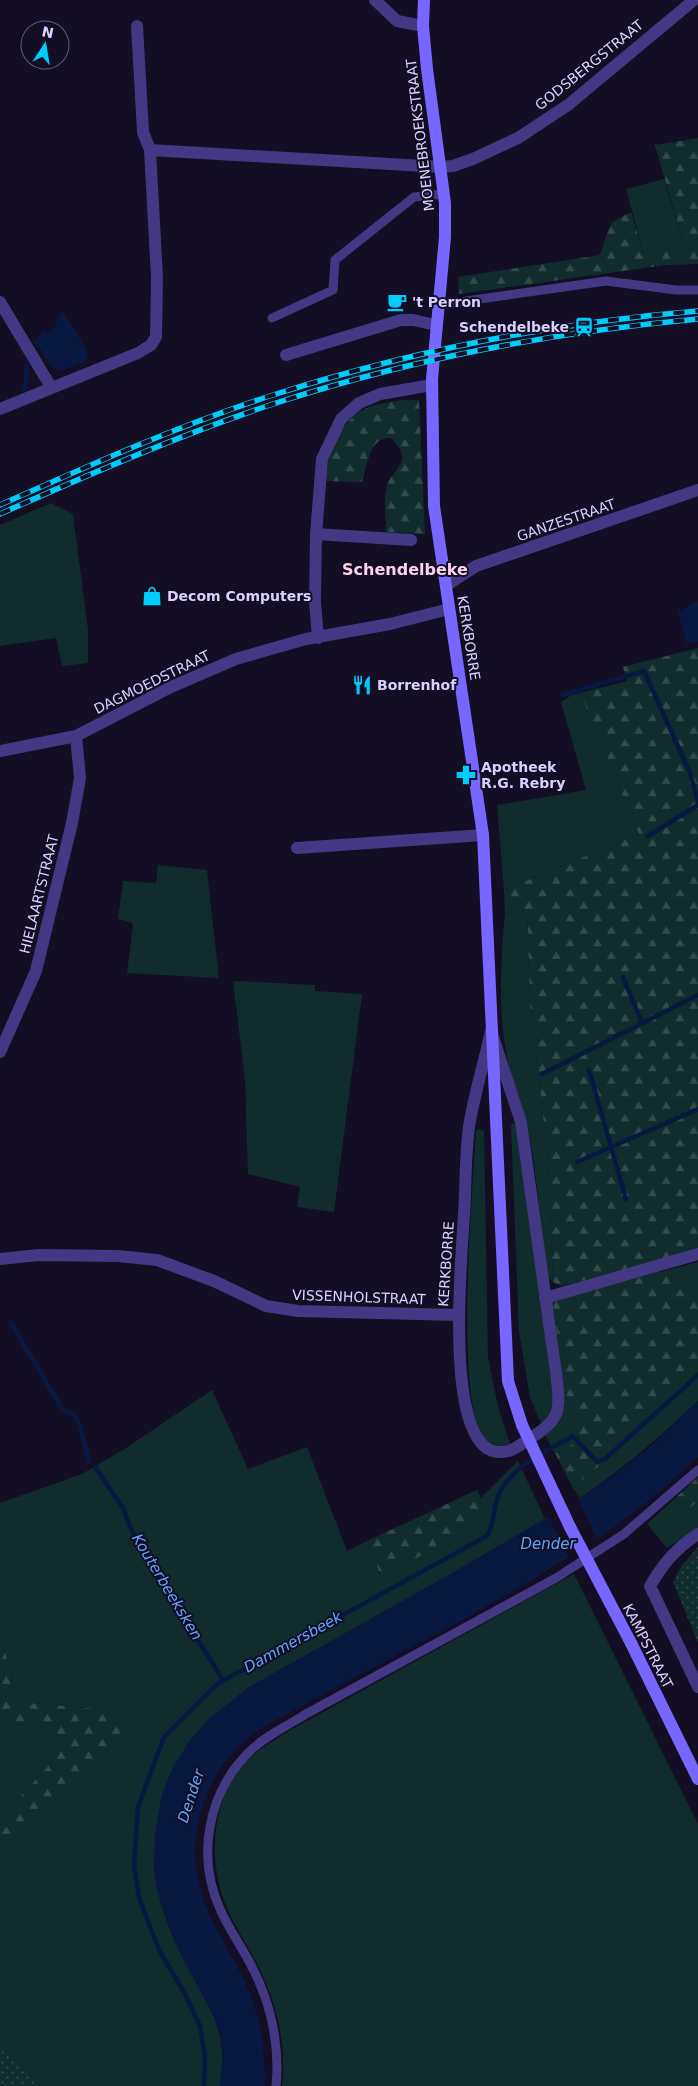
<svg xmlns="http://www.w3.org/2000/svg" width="698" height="2086" viewBox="0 0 698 2086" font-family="'DejaVu Sans',sans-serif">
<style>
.grass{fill:#112c2d}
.forest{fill:url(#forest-firs)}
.park{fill:url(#park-dots)}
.water{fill:#091841}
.pier{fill:#130e23}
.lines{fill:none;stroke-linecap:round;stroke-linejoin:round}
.stream{stroke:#091841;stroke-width:4.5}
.lane{stroke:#423883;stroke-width:9}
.street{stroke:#423883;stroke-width:12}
.secondary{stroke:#7867ff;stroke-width:12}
.rail-casing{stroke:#00ccfb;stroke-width:5.5}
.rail{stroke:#130e23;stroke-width:4;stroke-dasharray:11;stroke-linecap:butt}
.secondary-bridge{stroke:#7867ff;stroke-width:12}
.labels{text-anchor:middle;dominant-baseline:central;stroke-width:4;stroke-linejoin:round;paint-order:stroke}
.street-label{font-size:14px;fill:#d9d0ff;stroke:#130e23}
.poi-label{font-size:14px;font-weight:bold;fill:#d9d0ff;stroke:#130e23;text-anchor:start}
.water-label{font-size:15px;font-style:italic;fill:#5ea6ff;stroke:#130e23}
.quarter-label{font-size:16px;font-weight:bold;fill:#ffd2eb;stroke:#130e23}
</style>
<defs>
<pattern id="forest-firs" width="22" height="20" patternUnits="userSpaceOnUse" patternTransform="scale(1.25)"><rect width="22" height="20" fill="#112c2d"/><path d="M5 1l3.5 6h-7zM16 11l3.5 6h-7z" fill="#334a4c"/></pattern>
<pattern id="park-dots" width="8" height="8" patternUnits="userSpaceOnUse" patternTransform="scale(1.25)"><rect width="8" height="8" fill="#112c2d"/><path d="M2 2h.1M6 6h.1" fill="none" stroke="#334a4c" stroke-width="1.8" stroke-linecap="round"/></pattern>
</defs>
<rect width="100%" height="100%" fill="#130e23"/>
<path class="grass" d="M664,179L685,249L643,252L626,189Z
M51,503L73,514L88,630V663L62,666L56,638L0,646V525Z
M580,693L639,834L504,890L497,805L586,790L561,702L570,696Z
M158,865L207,870L219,978L127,973L133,923L118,919L123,881L156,883Z
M527,910L530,1002L548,1159L553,1282L547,1276C541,1226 537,1176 528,1128C525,1110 517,1094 512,1077C497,1027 500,965 505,914Z
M233,981L315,985V991L362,994L334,1212L297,1207L300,1187L248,1174L245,1081Z
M512,1123L518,1125L554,1406L543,1428L530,1398L519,1331L511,1127Z
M479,1129L484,1131L488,1357L498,1407L511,1447C501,1447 492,1446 484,1437C454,1402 473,1185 476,1131Z
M698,1262V1291L671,1269Z
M556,1299L553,1308L566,1393L580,1441L555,1453L544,1433L557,1421L547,1305Z
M698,1358V1401C660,1437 623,1469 580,1498L573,1488L614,1452L605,1443Z
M212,1390L248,1469L307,1447L347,1551L367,1541L381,1576L478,1522L481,1498L518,1461L545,1519L442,1579L246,1689L154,1868C158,1899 168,1929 182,1956C207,2004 230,2029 220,2086H41L0,2041V1857L56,1802L125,1729L120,1714L98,1709L18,1702L0,1632V1503L82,1474L123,1450Z
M674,1499L685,1511L698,1502V1528L667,1548L647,1524Z
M574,1574L698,1824V2086H282C287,2044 276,1999 256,1962C247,1944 235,1927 227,1908C206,1860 211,1794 251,1757C263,1746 279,1738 292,1729Z
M29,1723L54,1731L58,1739L60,1753L0,1819V1729L11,1725Z"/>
<path class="forest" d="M698,138V264L666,265L459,294L458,277L600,255C603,248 609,224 613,222C618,218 625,215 631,212L643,252L685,249L655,145Z
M401,400H419L425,534L386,532C386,518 383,499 387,485C390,475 402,468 402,458C402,450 396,443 391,438C369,436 367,467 362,482L324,481C329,454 340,419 367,408C377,403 390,403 401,400Z
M698,648V1250L562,1286L553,1282L548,1159L530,1002L527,910L505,914L504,890L639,834L580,693L627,681L623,667Z
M671,1269L698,1291V1358L606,1443L615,1452L573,1488L555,1453L580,1441L566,1393L553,1308L556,1299Z
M698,1477V1502L685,1511L674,1499Z
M477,1490L481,1498L478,1522L455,1538L381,1576L367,1541Z
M0,1632L18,1702L98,1709L120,1714L125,1729L119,1746L56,1802L0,1857V1819L60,1753L58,1739L54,1731C33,1724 22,1720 0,1729Z"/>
<path class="park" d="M698,1547V1643L673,1582L682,1565Z
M0,2041L41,2086H0Z"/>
<path class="water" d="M61,312L64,313L88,352L85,362L60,371L49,364L36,341L43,332L49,334L52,332Z
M695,602H698V641L687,644L678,612Z
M698,1401V1457C673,1479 649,1503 621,1522C558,1567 490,1605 421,1642C381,1664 340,1685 300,1707C280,1718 256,1729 239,1746C212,1772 196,1812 195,1849C194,1915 235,1947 254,2005C263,2031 265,2058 265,2086H220L223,2051L217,2022L181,1955L167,1921L157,1890L154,1868L155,1833L162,1794L173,1767L190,1740L210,1718L246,1689L442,1579L574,1502L610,1478L652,1445Z"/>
<path class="pier" d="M577,1497L598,1541L570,1560L547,1514Z"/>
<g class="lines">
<path class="stream" d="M36,341V345
M25,389L27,365
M563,695L644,671L690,773L698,801
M648,836L698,805
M623,977L642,1023
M589,1070L626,1199
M542,1074L698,995
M577,1162L698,1109
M11,1323L63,1410L75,1416L79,1423L89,1461
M95,1467L123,1508L128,1522L141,1549L223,1680
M204,2086L205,2056L200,2026L184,1992L160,1952L139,1898L134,1865L138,1807L164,1737L217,1684L487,1536C495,1524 493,1509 498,1496C511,1466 546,1452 573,1436L597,1462L606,1458L698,1375"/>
<path class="lane" d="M438,305L606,281L676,290H698
M272,318L333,290L335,260L414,197L444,194
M276,2086C280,2046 271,2004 253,1969C243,1948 229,1930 220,1909C196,1856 208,1793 249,1752C265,1736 287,1726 306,1714L556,1578L624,1534L698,1470"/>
<path class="street" d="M375,0L397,21L423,26
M137,26L143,132L150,150L441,167L453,166L473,159L518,138L568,105L694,0
M0,302L51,387
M286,355L401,320H413L436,325
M0,409L138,353L151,345L156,337L157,277L150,150
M316,534L411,540
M447,585L476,566L698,490
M318,638L315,602L316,534L322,459L341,419L359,403L380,394L432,385
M0,751L76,736L171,687L236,659L306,639L390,624L449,609
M297,848L483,835
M491,1031L521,1122L556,1373C561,1413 561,1419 526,1441C517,1447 510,1453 499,1452C442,1450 462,1253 464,1214C466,1185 465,1156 469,1127C474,1095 484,1063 491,1031Z
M0,1052L36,971L72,823L80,778L76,736
M0,1259L39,1255L118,1256L157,1260L214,1281L266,1306L298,1311L458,1315
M545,1298L698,1254
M698,1534C676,1548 663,1564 650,1586L698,1687"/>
<path class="secondary" d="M424,0L423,26L427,69L445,203V237L432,379L434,506L483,835L508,1381L522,1425
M554,1493L570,1527
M631,1643L698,1779"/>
<defs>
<path id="rail" d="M0,505C90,465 180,425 273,395C411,351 553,323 698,311
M0,514C90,474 180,435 273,404C411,359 554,332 698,319"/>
</defs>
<use href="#rail" class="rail-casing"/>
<use href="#rail" class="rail"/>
<path class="secondary-bridge" d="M522,1425L554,1493
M570,1527L631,1643"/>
</g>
<defs>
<symbol id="cafe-bare" viewBox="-9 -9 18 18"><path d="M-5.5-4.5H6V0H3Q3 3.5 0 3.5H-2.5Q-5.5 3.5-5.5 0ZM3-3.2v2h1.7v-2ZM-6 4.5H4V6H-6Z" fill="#00ccfb" stroke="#130e23" stroke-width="2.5" paint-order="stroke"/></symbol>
<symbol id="station-bare" viewBox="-9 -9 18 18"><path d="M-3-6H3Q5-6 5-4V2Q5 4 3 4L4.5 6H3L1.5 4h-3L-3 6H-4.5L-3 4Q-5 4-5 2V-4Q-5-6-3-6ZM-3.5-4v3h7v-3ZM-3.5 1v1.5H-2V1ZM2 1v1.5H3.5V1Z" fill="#00ccfb" stroke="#130e23" stroke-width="2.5" paint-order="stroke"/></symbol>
<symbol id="shop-bare" viewBox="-9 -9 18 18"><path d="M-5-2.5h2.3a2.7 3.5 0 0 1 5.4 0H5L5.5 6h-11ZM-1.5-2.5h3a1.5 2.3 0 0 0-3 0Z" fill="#00ccfb" stroke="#130e23" stroke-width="2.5" paint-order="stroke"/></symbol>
<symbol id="restaurant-bare" viewBox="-9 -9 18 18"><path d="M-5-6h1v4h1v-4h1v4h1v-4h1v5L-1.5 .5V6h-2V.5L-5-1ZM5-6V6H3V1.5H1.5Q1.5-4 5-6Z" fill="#00ccfb" stroke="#130e23" stroke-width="2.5" paint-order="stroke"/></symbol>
<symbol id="pharmacy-bare" viewBox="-9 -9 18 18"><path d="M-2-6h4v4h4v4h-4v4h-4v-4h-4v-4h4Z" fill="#00ccfb" stroke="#130e23" stroke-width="2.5" paint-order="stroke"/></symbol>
</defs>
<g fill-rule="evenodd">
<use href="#cafe-bare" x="383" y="288" width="28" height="28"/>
<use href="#station-bare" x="570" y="313" width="28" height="28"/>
<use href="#shop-bare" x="138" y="582" width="28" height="28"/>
<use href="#restaurant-bare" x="348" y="671" width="28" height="28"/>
<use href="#pharmacy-bare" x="452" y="761" width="28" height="28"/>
</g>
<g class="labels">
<g class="street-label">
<text transform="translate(589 65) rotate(-39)">GODSBERGSTRAAT</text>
<text transform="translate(420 135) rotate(-97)">MOENEBROEKSTRAAT</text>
<text transform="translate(566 520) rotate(-19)">GANZESTRAAT</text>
<text transform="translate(469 638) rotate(81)">KERKBORRE</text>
<text transform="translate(152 682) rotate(-26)">DAGMOEDSTRAAT</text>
<text transform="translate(39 894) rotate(-76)">HIELAARTSTRAAT</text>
<text transform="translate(446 1264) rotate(-86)">KERKBORRE</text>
<text transform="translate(359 1297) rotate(2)">VISSENHOLSTRAAT</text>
<text transform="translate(648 1646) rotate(63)">KAMPSTRAAT</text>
</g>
<g class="poi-label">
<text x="412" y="302">'t Perron</text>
<text x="569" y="327" text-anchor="end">Schendelbeke</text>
<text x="167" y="596">Decom Computers</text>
<text x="377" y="685">Borrenhof</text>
<text x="481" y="767">Apotheek<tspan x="481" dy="16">R.G. Rebry</tspan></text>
</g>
<g class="water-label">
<text x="548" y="1544">Dender</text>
<text transform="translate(167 1587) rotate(59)">Kouterbeeksken</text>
<text transform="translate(293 1642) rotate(-29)">Dammersbeek</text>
<text transform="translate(191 1796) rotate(-72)">Dender</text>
</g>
<g class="quarter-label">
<text x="405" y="569">Schendelbeke</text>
</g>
</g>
<g transform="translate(45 45) rotate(12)"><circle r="24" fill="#130e23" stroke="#625c7b"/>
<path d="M0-4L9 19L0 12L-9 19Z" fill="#00ccfb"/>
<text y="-8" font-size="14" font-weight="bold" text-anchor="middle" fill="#d9d0ff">N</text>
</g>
</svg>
